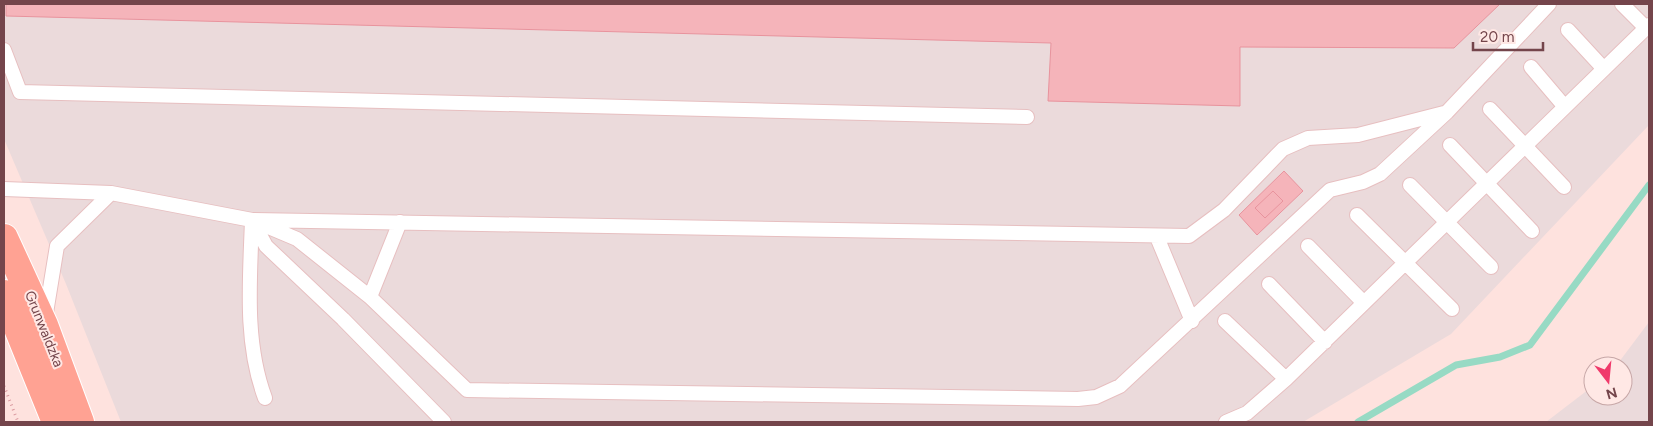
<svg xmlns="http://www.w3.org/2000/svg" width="1653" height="426" viewBox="0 0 1653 426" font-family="Figtree,sans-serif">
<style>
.industrial{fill:#ebdadb}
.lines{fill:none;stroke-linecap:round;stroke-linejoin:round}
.stream{stroke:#97dac4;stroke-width:7}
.building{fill:#f5b4ba;stroke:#e8939d}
.lane-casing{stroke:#e7bfc0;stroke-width:16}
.primary-casing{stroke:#fff;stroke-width:30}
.path{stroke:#d9989e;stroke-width:3;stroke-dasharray:1 4;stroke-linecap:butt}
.lane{stroke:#fff;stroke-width:14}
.primary{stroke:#ffa293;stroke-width:28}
.labels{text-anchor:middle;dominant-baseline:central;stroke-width:4;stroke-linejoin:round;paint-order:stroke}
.street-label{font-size:14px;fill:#74454b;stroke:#ffe8e5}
</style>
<rect width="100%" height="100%" fill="#fee2de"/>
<path class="industrial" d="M4,4H1649V125L1451,334L1303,422H121L66,284L4,139Z
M1649,322V422H1546L1593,386V396H1623V366H1616Z"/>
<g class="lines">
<path class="stream" d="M1358,422L1456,365L1500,357L1530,345L1649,185"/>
</g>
<path class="building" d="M6,4H1500L1454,48L1240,47V106L1048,101L1051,43L6,16Z
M1284,171L1303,191L1257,235L1239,215Z
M1273,191L1283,201L1265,218L1255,208Z"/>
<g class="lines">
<defs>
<path id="lane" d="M1622,4L1646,28
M1568,30L1604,69
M4,50L20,92L1027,117
M1531,67L1565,107
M1490,109L1564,187
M1450,145L1532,231
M1410,185L1491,267
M4,189L111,193L252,220L1189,236L1224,210L1283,149L1308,138L1358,135L1444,113
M1357,215L1452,309
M252,220L297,239L370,297L467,390L1078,399L1096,397L1120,386L1330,190L1363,182L1380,174L1447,112L1549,4
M252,220L266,246L343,319L444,422
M252,220C250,279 244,342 265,398
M1157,237L1192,321
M1308,246L1364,303
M1269,284L1325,342
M370,297L400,222
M45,319L57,246L111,193
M1225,321L1286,379
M1226,422L1247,413L1286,379L1649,25"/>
<path id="primary" d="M4,238L44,325L80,422
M4,294L56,422"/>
</defs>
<use href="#lane" class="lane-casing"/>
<use href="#primary" class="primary-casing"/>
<path class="path" d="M4,386L18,422"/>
<use href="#lane" class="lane"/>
<use href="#primary" class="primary"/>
</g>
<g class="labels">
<g class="street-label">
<text transform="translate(44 329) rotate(68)">Grunwaldzka</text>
</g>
</g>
<rect width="1653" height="426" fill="none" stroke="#74454b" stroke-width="10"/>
<g transform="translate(1608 381) rotate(164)"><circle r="24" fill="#ffe8e5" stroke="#c7a7a7"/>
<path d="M0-4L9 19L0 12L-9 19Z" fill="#f03a6b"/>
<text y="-8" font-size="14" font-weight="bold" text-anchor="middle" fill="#74454b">N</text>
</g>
<path d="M1473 42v8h70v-8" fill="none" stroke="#74454b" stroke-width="2.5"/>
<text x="1480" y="42" font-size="15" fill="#74454b" stroke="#ffe8e5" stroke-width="4" paint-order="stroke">20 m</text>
</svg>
